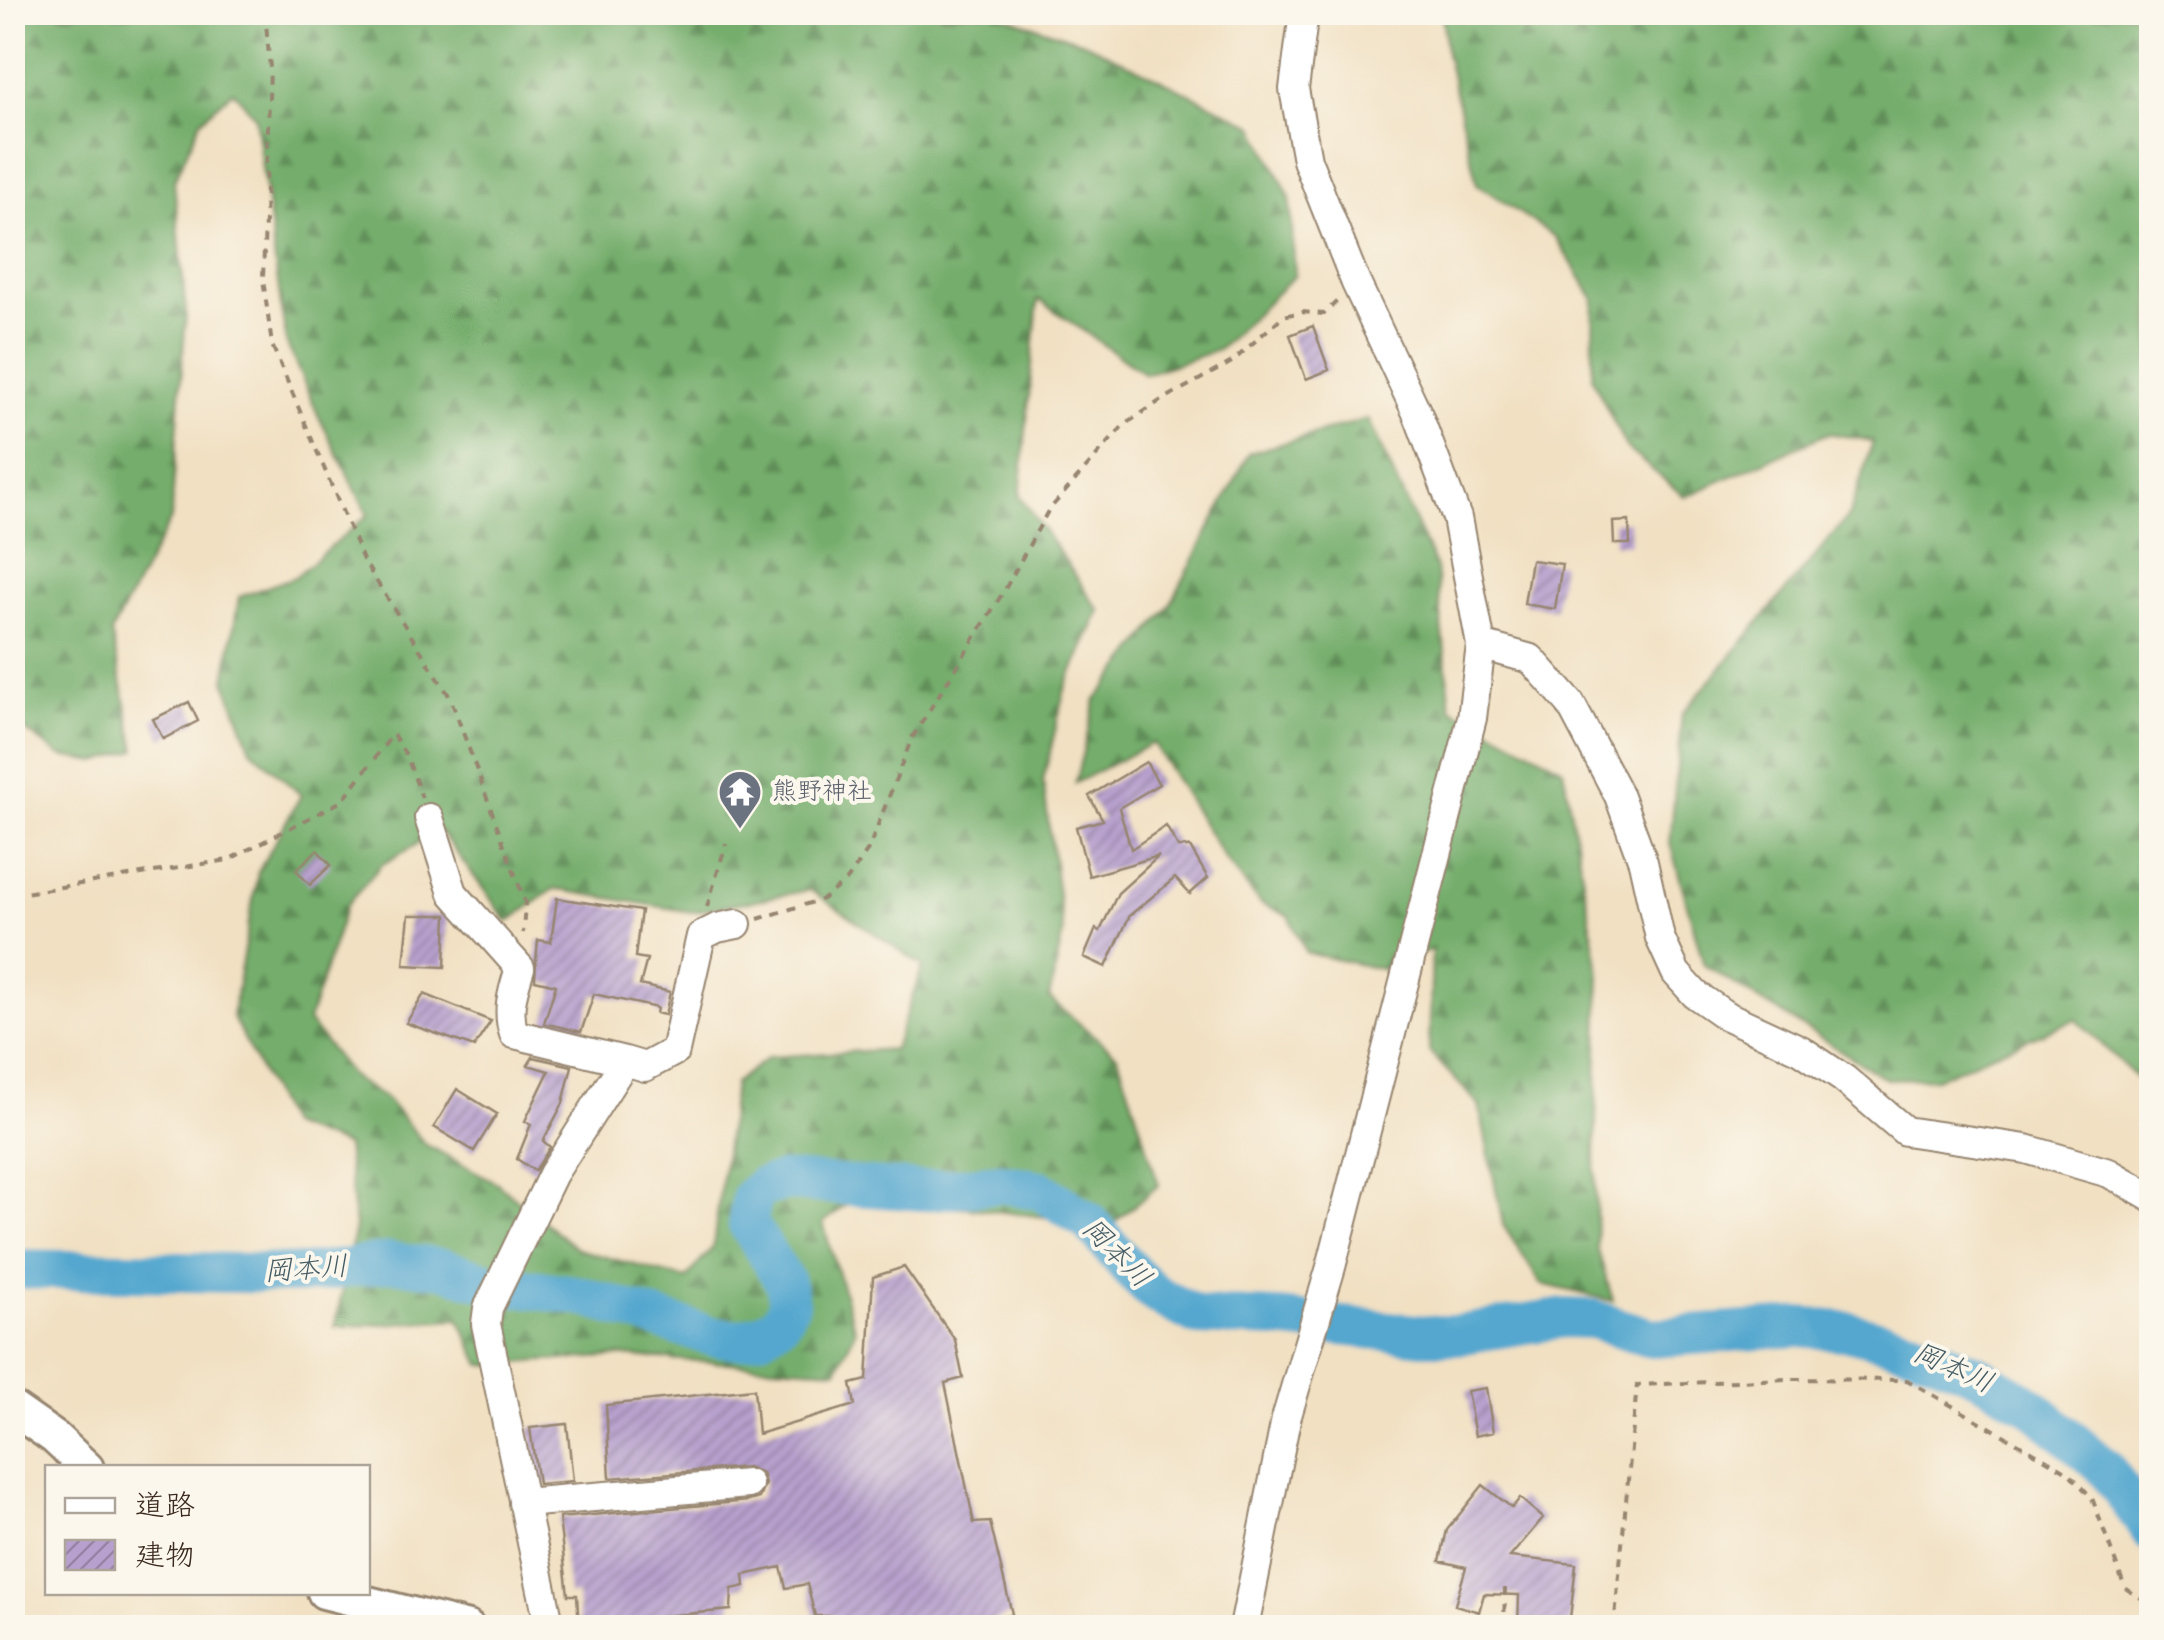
<svg xmlns="http://www.w3.org/2000/svg" width="2164" height="1640" viewBox="0 0 2164 1640" font-family="Kalam,'Klee One',sans-serif">
<style>
.forest{fill:url(#forest-firs);stroke:#586c45;stroke-width:2.5;fill-rule:evenodd}
.lines{fill:none;stroke-linecap:round;stroke-linejoin:round}
.river{stroke:#54a7cf;stroke-width:40}
.building{fill:url(#building-hatch)}
.minor-casing{stroke:#968570;stroke-width:32}
.major-casing{stroke:#968570;stroke-width:38}
.path{stroke:#968570;stroke-width:4;stroke-dasharray:8 8;stroke-linecap:butt}
.minor{stroke:#fff;stroke-width:28}
.major{stroke:#fff;stroke-width:32}
.labels{text-anchor:middle;dominant-baseline:central;stroke-width:8;stroke-linejoin:round;paint-order:stroke}
.worship-label{font-size:25px;fill:#5b616d;stroke:#fbf7ec;text-anchor:start}
.water-label{font-size:28px;font-style:italic;fill:#455c65;stroke:#fbf7ec}
</style>
<defs>
<pattern id="forest-firs" width="22" height="20" patternUnits="userSpaceOnUse" patternTransform="scale(2.5)"><rect width="22" height="20" fill="#74ad6c"/><path d="M5 1l3.5 6h-7zM16 11l3.5 6h-7z" fill="#608d58"/></pattern>
<pattern id="building-hatch" width="6" height="6" patternUnits="userSpaceOnUse" patternTransform="scale(2.5)"><rect width="6" height="6" fill="#b7a0cd"/><path d="M-1 1l2-2M0 6l6-6M5 7l2-2" fill="none" stroke="#9683a6"/></pattern>
</defs>
<rect width="100%" height="100%" fill="#fbf7ec"/>
<filter id="ink" filterUnits="userSpaceOnUse"><feTurbulence type="fractalNoise" baseFrequency=".01" numOctaves="2"/><feDisplacementMap in="SourceGraphic" scale="20" xChannelSelector="R" yChannelSelector="G"/><feConvolveMatrix kernelMatrix="1 2 1 2 8 2 1 2 1" color-interpolation-filters="sRGB"/></filter>
<filter id="wash" filterUnits="userSpaceOnUse"><feTurbulence type="fractalNoise" baseFrequency=".0048" numOctaves="4" result="noise"/><feDisplacementMap in="SourceGraphic" scale="40" xChannelSelector="R" yChannelSelector="G"/><feGaussianBlur stdDeviation="2.25" result="paint"/><feColorMatrix in="noise" values="0 0 0 0 0 0 0 0 0 0 0 0 0 0 0 0 0 1.4 0 .05"/><feComposite in="paint" operator="in"/></filter>
<g filter="url(#wash)">
<rect width="100%" height="100%" fill="#f1e0c2"/>
<path class="forest" d="M13,13H994L1084,42L1255,126L1290,198L1295,275L1218,350L1145,374L1038,299L1020,496L1100,611L1065,689L1043,781L1063,933L1049,998L1118,1056L1159,1185L1111,1225L962,1207L847,1204L823,1223L855,1331L837,1370L621,1356L481,1365L459,1319L335,1327L355,1227L346,1146L288,1125L232,1016L258,872L301,795L251,749L225,680L239,597L295,577L368,515L319,417L286,342L255,116L233,91L201,120L174,181L186,313L171,519L111,633L136,750L97,762L61,756L13,722ZM440,831L508,922L554,889L692,912L810,890L923,966L894,1049L769,1057L734,1083L713,1247L686,1279L577,1249L497,1183L425,1144L386,1099L354,1079L308,1021L346,906L381,865Z
M1442,13H2151V1092L2076,1019L1936,1078L1886,1079L1704,965L1670,843L1682,714L1850,514L1873,441L1828,433L1685,497L1626,448L1592,377L1594,298L1555,237L1477,184L1446,53Z
M1368,419L1436,568L1451,708L1563,768L1600,975L1595,1152L1597,1247L1613,1301L1541,1284L1503,1225L1479,1105L1429,1051L1432,949L1385,970L1306,953L1289,916L1260,903L1224,858L1153,743L1075,783L1096,700L1169,607L1249,453Z"/>
<g class="lines">
<path class="river" d="M12,1269L304,1274L390,1262L443,1268L490,1283L582,1296L711,1336L739,1339L763,1333L780,1321L789,1304L785,1282L748,1224L751,1197L762,1187L786,1181L923,1191L1001,1183L1040,1190L1089,1222L1135,1275L1157,1295L1197,1316L1278,1319L1424,1335H1457L1564,1318L1592,1319L1652,1338L1799,1327L1852,1332L1914,1349L1975,1373L2032,1406L2106,1469L2152,1533"/>
</g>
<g id="blocks">
<path class="building" d="M1313,326L1329,370L1306,379L1290,335Z
M1629,521L1630,544H1614L1613,522Z
M1531,560L1562,564L1555,609L1524,604Z
M189,702L198,721L163,739L153,719Z
M1146,762L1159,784L1119,808L1131,849L1166,826L1178,847H1190L1208,878L1190,894L1175,878L1130,915L1106,967L1084,957L1096,929L1100,931L1118,893L1159,856L1089,876L1076,827L1103,820L1089,796Z
M317,850L331,865L310,885L296,870Z
M557,898L641,911L635,957L647,959L640,985L670,992L665,1015L656,1013L657,1008L594,994L581,1032L544,1023L556,985L535,980L536,962L538,940L551,942Z
M409,915H447L445,967L404,965Z
M424,994L491,1021L474,1047L406,1023Z
M533,1057L572,1066L563,1103L543,1141L550,1147L535,1171L517,1159L531,1124L525,1121L549,1071L528,1065Z
M457,1089L497,1114L474,1151L434,1127Z
M904,1267L955,1340L963,1378L945,1383L974,1523L990,1522L1012,1614L990,1622L991,1628H839L836,1616H815L807,1584L786,1588L781,1567L744,1575L745,1586L732,1589L731,1610L664,1616L665,1628H579L577,1595H568L559,1518L749,1501L759,1498L765,1484L762,1473L747,1467L610,1478L606,1405L754,1389L758,1434L855,1405L851,1384L867,1380L873,1277Z
M1486,1388L1493,1432L1475,1436L1467,1391Z
M567,1424L573,1481L538,1484L530,1428Z
M1483,1485L1512,1508L1520,1498L1543,1518L1510,1557L1576,1564L1569,1628H1518L1519,1595L1484,1594L1479,1612L1455,1605L1466,1567L1440,1561L1447,1530Z"/>
</g>
</g>
<g filter="url(#ink)">
<use href="#blocks" fill-opacity="0" stroke="#968570" stroke-width="2.5"/>
<g class="lines">
<defs>
<path id="minor" d="M1481,645L1531,659L1570,703L1619,796L1643,862L1660,938L1676,973L1695,994L1725,1015L1801,1050L1844,1079L1905,1131L2026,1149L2109,1173L2152,1198
M429,818L453,893L520,968C513,991 506,1010 514,1034L625,1061
M523,1503L748,1484
M550,1628L486,1324L488,1308L553,1174L625,1061L645,1067L675,1051L701,936L717,928L737,924
M1244,1628L1286,1419L1331,1267L1472,718L1481,645L1457,518L1418,415L1356,283L1307,160L1294,89L1304,12"/>
<path id="major" d="M12,1408L55,1438L87,1468
M324,1592L468,1628"/>
</defs>
<use href="#minor" class="minor-casing"/>
<use href="#major" class="major-casing"/>
<path class="path" d="M265,12L270,68L263,279L272,345L363,560L450,697L525,902L523,933
M12,895L228,860L342,801L393,734L407,757L422,798
M707,907L726,844
M758,919L823,899L848,879L868,850L912,738L1004,591L1048,511L1124,425L1160,401L1232,362L1283,316L1303,312L1324,314L1338,300
M1504,1628L1505,1587
M1614,1628L1637,1385L1787,1379L1907,1380L2068,1472L2092,1498L2125,1588L2152,1605"/>
<use href="#minor" class="minor"/>
<use href="#major" class="major"/>
</g>
</g>
<defs>
<symbol id="temple-pin" viewBox="-11 -11 22 30"><path d="M0 17L-7.5 6A9.5 9.5 0 1 1 7.5 6Z" fill="#6b7280" stroke="#fbf7ec"/><path d="M0-6L5-2H3V0L6.5 2.5H4V6H1.5V3h-3V6H-4V2.5H-6.5L-3 0V-2H-5Z" fill="#fff"/></symbol>
</defs>
<g fill-rule="evenodd">
<use href="#temple-pin" x="715" y="767" width="50" height="68"/>
</g>
<g class="labels">
<g class="worship-label">
<text x="772" y="792">熊野神社</text>
</g>
<g class="water-label">
<text transform="translate(1116 1254) rotate(45)">岡本川</text>
<text transform="translate(306 1270) rotate(-4)">岡本川</text>
<text transform="translate(1953 1369) rotate(24)">岡本川</text>
</g>
</g>
<rect width="2164" height="1640" fill="none" stroke="#fbf7ec" stroke-width="50"/>
<rect x="45" y="1465" width="325" height="130" fill="#fbf7ec" stroke="#aea59a" stroke-width="2.5"/>
<rect x="65" y="1498" width="50" height="15" fill="#ffffff" stroke="#aea59a" stroke-width="2.5"/>
<text x="135" y="1515" font-size="30" fill="#3b2a1e">道路</text>
<rect x="65" y="1540" width="50" height="30" fill="url(#building-hatch)" stroke="#aea59a" stroke-width="2.5"/>
<text x="135" y="1565" font-size="30" fill="#3b2a1e">建物</text>
</svg>
